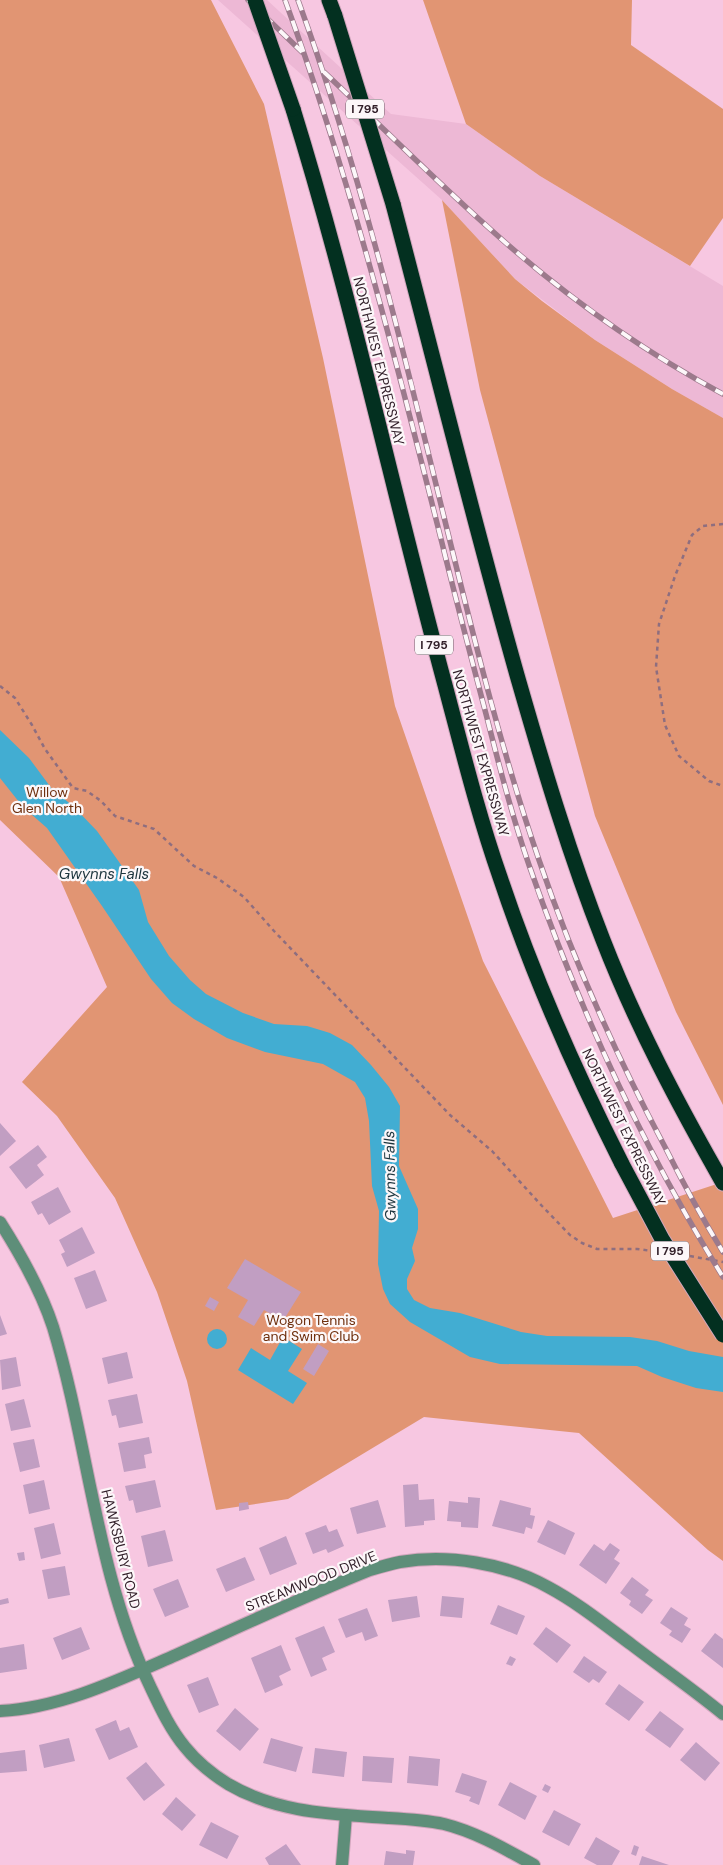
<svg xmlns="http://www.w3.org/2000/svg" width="723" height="1865" viewBox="0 0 723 1865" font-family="'DM Sans',sans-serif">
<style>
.built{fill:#edb8d5}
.green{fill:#e19573}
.water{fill:#42add2}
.building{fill:#c19ec2}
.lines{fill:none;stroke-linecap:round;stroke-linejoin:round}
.minor-casing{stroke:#d0a6bc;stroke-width:14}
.highway-casing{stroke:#d0a6bc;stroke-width:17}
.path{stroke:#8e6e7f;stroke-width:2.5;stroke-dasharray:4 4;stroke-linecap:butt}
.minor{stroke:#5e8e79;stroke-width:12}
.highway{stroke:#033020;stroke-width:15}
.rail-casing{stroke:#9c7a8c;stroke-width:5.5}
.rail{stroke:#fcf7f9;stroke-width:4;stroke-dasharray:11;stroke-linecap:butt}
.highway-bridge-casing{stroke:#d0a6bc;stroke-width:17;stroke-linecap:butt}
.highway-bridge{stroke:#033020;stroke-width:15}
.labels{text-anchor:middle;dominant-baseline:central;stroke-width:4.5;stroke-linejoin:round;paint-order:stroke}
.shield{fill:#fcf7f9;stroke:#6f6068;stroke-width:1}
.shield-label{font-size:12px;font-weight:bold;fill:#32202a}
.street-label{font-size:14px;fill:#32202a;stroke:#fcf7f9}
.park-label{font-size:14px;fill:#6f300e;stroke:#fcf7f9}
.water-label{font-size:15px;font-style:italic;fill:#1d353e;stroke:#fcf7f9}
</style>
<rect width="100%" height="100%" fill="#f7c7e1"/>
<path class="built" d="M218,0H267L391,114L466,124L540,176L723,286V418L672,389L595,340L515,279L442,200Z"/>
<path class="green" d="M0,0H211L264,104L323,358L395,706L483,961L613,1218L723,1182V1561L708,1550L579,1433L424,1417L288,1499L216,1510L187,1381L157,1292L115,1198L57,1116L22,1082L107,987L59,877L0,820Z
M423,0H632L631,45L723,109V218L690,266L540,176L466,124Z
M442,200L515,279L542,301L595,340L672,389L723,418V1105L676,1012L595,816L480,390Z"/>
<path class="water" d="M0,730L29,758L52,789L73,806L97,831L139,890L148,922L169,956L190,980L206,994L243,1013L274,1024L307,1026L330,1033L352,1045L371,1065L389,1087L400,1106L399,1166L418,1209V1229L412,1248L415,1261L407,1279V1289L414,1300L430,1308L460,1313L521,1332L547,1336L630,1337L657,1341L689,1351L723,1357V1392L696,1388L662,1377L637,1366L500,1364L470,1357L410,1322L390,1304L383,1289L378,1264L379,1211L372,1186L369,1121L365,1098L355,1082L323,1064L265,1052L227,1038L194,1019L172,1003L151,979L102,906L47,828L23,807L0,778Z
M207 1339a10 10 0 1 1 20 0a10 10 0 1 1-20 0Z
M283,1337L302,1349L288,1371L307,1383L293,1404L238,1370L251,1348L270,1360Z"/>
<path class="building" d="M0,1123L16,1141L0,1156Z
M38,1145L47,1157L37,1165L44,1175L26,1189L9,1167Z
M58,1187L71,1212L49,1225L42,1213L38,1215L31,1202Z
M82,1227L95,1253L67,1267L61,1254L65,1252L59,1240Z
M245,1259L301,1292L283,1321L264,1310L254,1326L238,1317L248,1300L227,1288Z
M95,1270L107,1301L86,1309L74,1278Z
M210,1297L219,1302L214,1311L205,1306Z
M0,1315L7,1334L0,1336Z
M318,1344L329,1351L314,1376L303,1369Z
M127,1352L133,1378L108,1384L102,1358Z
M16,1357L21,1386L2,1390L0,1360Z
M137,1394L143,1423L119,1428L116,1415L112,1416L108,1400Z
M24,1399L31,1427L11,1431L5,1404Z
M149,1437L152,1453L144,1455L146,1468L124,1472L118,1443Z
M34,1439L40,1467L20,1472L13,1443Z
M44,1480L50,1509L29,1514L23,1485Z
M155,1480L161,1507L136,1513L133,1500L129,1501L125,1486Z
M418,1484L419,1500L434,1499L435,1520L424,1521V1525L405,1527L403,1485Z
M468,1497L480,1498L478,1528L461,1527V1522L447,1521L449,1501L468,1503Z
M378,1500L386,1527L357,1534L350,1508Z
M500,1500L531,1508L530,1515L535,1516L532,1529L526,1527L524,1534L492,1526Z
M248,1502L249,1509L239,1511V1503Z
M548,1520L575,1533L565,1555L537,1542Z
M54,1523L61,1554L41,1559L34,1528Z
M326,1525L329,1532L337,1529L344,1546L328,1553L326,1549L313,1554L305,1533Z
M165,1530L173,1561L148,1567L141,1536Z
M286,1536L297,1564L270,1575L259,1548Z
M610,1543L620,1550L614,1559L620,1563L606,1584L579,1565L594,1544L604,1551Z
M24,1552L25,1560L19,1561L17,1553Z
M245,1557L255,1580L226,1592L216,1569Z
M65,1566L70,1595L48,1599L42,1570Z
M632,1577L649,1590L645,1595L653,1600L642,1614L629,1605L631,1601L620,1593Z
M178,1579L189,1607L165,1617L153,1589Z
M417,1596L420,1617L392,1622L388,1600Z
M442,1596L464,1598L462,1618L440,1616Z
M8,1598L9,1603L0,1605V1600Z
M498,1605L525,1616L517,1635L490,1624Z
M671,1607L688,1618L684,1625L691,1629L682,1643L669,1635L672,1631L660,1623Z
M367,1608L378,1636L365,1641L362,1632L346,1638L338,1619Z
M324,1626L335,1652L322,1658L327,1670L311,1677L295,1638Z
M81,1627L90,1649L62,1660L53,1638Z
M546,1627L571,1645L557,1663L533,1644Z
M715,1633L723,1639V1668L701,1651Z
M24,1644L27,1669L0,1673V1648Z
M281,1645L291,1670L279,1676L283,1685L265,1693L251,1658Z
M510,1656L516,1659L512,1666L506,1664Z
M584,1656L607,1672L599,1683L593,1679L589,1683L573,1672Z
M208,1677L219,1705L199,1713L187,1685Z
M619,1684L644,1702L629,1721L605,1704Z
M235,1708L259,1729L240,1751L216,1731Z
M660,1711L684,1729L670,1748L645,1730Z
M116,1720L120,1731L129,1727L138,1747L109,1760L95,1729Z
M69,1738L75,1761L44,1768L39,1745Z
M271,1738L303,1747L296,1772L263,1763Z
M696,1742L720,1763L705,1781L680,1760Z
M315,1748L347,1752L344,1777L312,1773Z
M25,1750L27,1771L0,1773V1753Z
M363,1756L394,1758L392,1783L362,1781Z
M409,1756L440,1759L438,1786L407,1783Z
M146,1762L165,1785L144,1801L126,1778Z
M462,1773L487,1781L479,1805L469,1801L471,1797L455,1792Z
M510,1782L537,1796L525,1820L498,1805Z
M545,1784L551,1787L548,1793L542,1790Z
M176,1797L196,1815L182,1831L162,1814Z
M554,1810L581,1824L569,1846L542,1832Z
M211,1822L239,1836L227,1859L199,1845Z
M596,1837L620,1851L612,1865H597L584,1858Z
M286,1844L301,1865H269L265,1858Z
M634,1845L639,1847L636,1856L631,1854Z
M406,1850L415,1851L413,1865H384L386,1851L406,1854Z
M642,1856L669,1865H639Z"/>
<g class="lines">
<defs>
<path id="minor" d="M0,1222C21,1255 41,1290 53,1327C89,1446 96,1573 150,1686C160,1707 170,1729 185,1747C197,1762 212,1774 228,1784C277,1813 332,1814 388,1818C406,1819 425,1820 444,1824C476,1832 505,1849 534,1865
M0,1711C61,1708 121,1679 176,1655C241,1626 305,1596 370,1570C380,1567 390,1564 400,1562C448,1554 505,1563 548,1587C578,1603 605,1625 632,1645C662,1668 694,1690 723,1714
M342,1865L346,1815"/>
<path id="highway" d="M329,0L335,16
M293,109C352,299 393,493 445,685C462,749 478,814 500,877C533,976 575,1071 622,1164
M393,204C435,363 474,524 519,682C544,769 570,856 603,940C636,1025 678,1104 723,1183"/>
</defs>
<use href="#minor" class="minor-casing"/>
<use href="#highway" class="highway-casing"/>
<path class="path" d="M723,524L703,526L692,535L675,576L659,624L656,667L665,725L679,756L709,781L723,786
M0,686L15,698L32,725L45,749L73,788L87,791L101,801L115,816L154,829L194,866L217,878L244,897L274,931L450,1115L492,1151L542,1206L570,1235L582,1243L597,1249H637L652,1251
M690,1256L723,1262"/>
<use href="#minor" class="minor"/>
<use href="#highway" class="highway"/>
<defs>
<path id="rail" d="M248,0L302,52
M285,0C350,177 396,360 442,543C456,600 471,657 486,714C499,765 512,816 529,865C579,1009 643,1148 723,1277
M298,0C359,167 401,341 443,513C472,630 500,747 539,860C573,960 616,1055 665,1147C683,1183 702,1218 723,1252
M324,72C379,124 433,178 489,228C560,292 639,349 723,394"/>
</defs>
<use href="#rail" class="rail-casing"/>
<use href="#rail" class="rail"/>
<defs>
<path id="highway-bridge" d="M255,0L293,109
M335,16L393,204
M622,1164L662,1239L723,1335"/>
</defs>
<use href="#highway-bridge" class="highway-bridge-casing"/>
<use href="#highway-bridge" class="highway-bridge"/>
</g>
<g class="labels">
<g class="shield">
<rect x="346" y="99.5" width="38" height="19" rx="4"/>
<rect x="415" y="635.5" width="38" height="19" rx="4"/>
<rect x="651" y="1241.5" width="38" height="19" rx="4"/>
</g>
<g class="shield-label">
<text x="365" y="109">I 795</text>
<text x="434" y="645">I 795</text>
<text x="670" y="1251">I 795</text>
</g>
<g class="street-label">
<text transform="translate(379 361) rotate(76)">NORTHWEST EXPRESSWAY</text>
<text transform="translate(481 753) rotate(74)">NORTHWEST EXPRESSWAY</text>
<text transform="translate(624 1127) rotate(64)">NORTHWEST EXPRESSWAY</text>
<text transform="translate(121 1549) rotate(76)">HAWKSBURY ROAD</text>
<text transform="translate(311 1581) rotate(-22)">STREAMWOOD DRIVE</text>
</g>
<g class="park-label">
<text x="47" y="792">Willow<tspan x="47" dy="16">Glen North</tspan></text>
<text x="311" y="1320">Wogon Tennis<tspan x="311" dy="16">and Swim Club</tspan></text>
</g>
<g class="water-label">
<text x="104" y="874">Gwynns Falls</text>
<text transform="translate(390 1176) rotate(-91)">Gwynns Falls</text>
</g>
</g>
</svg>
